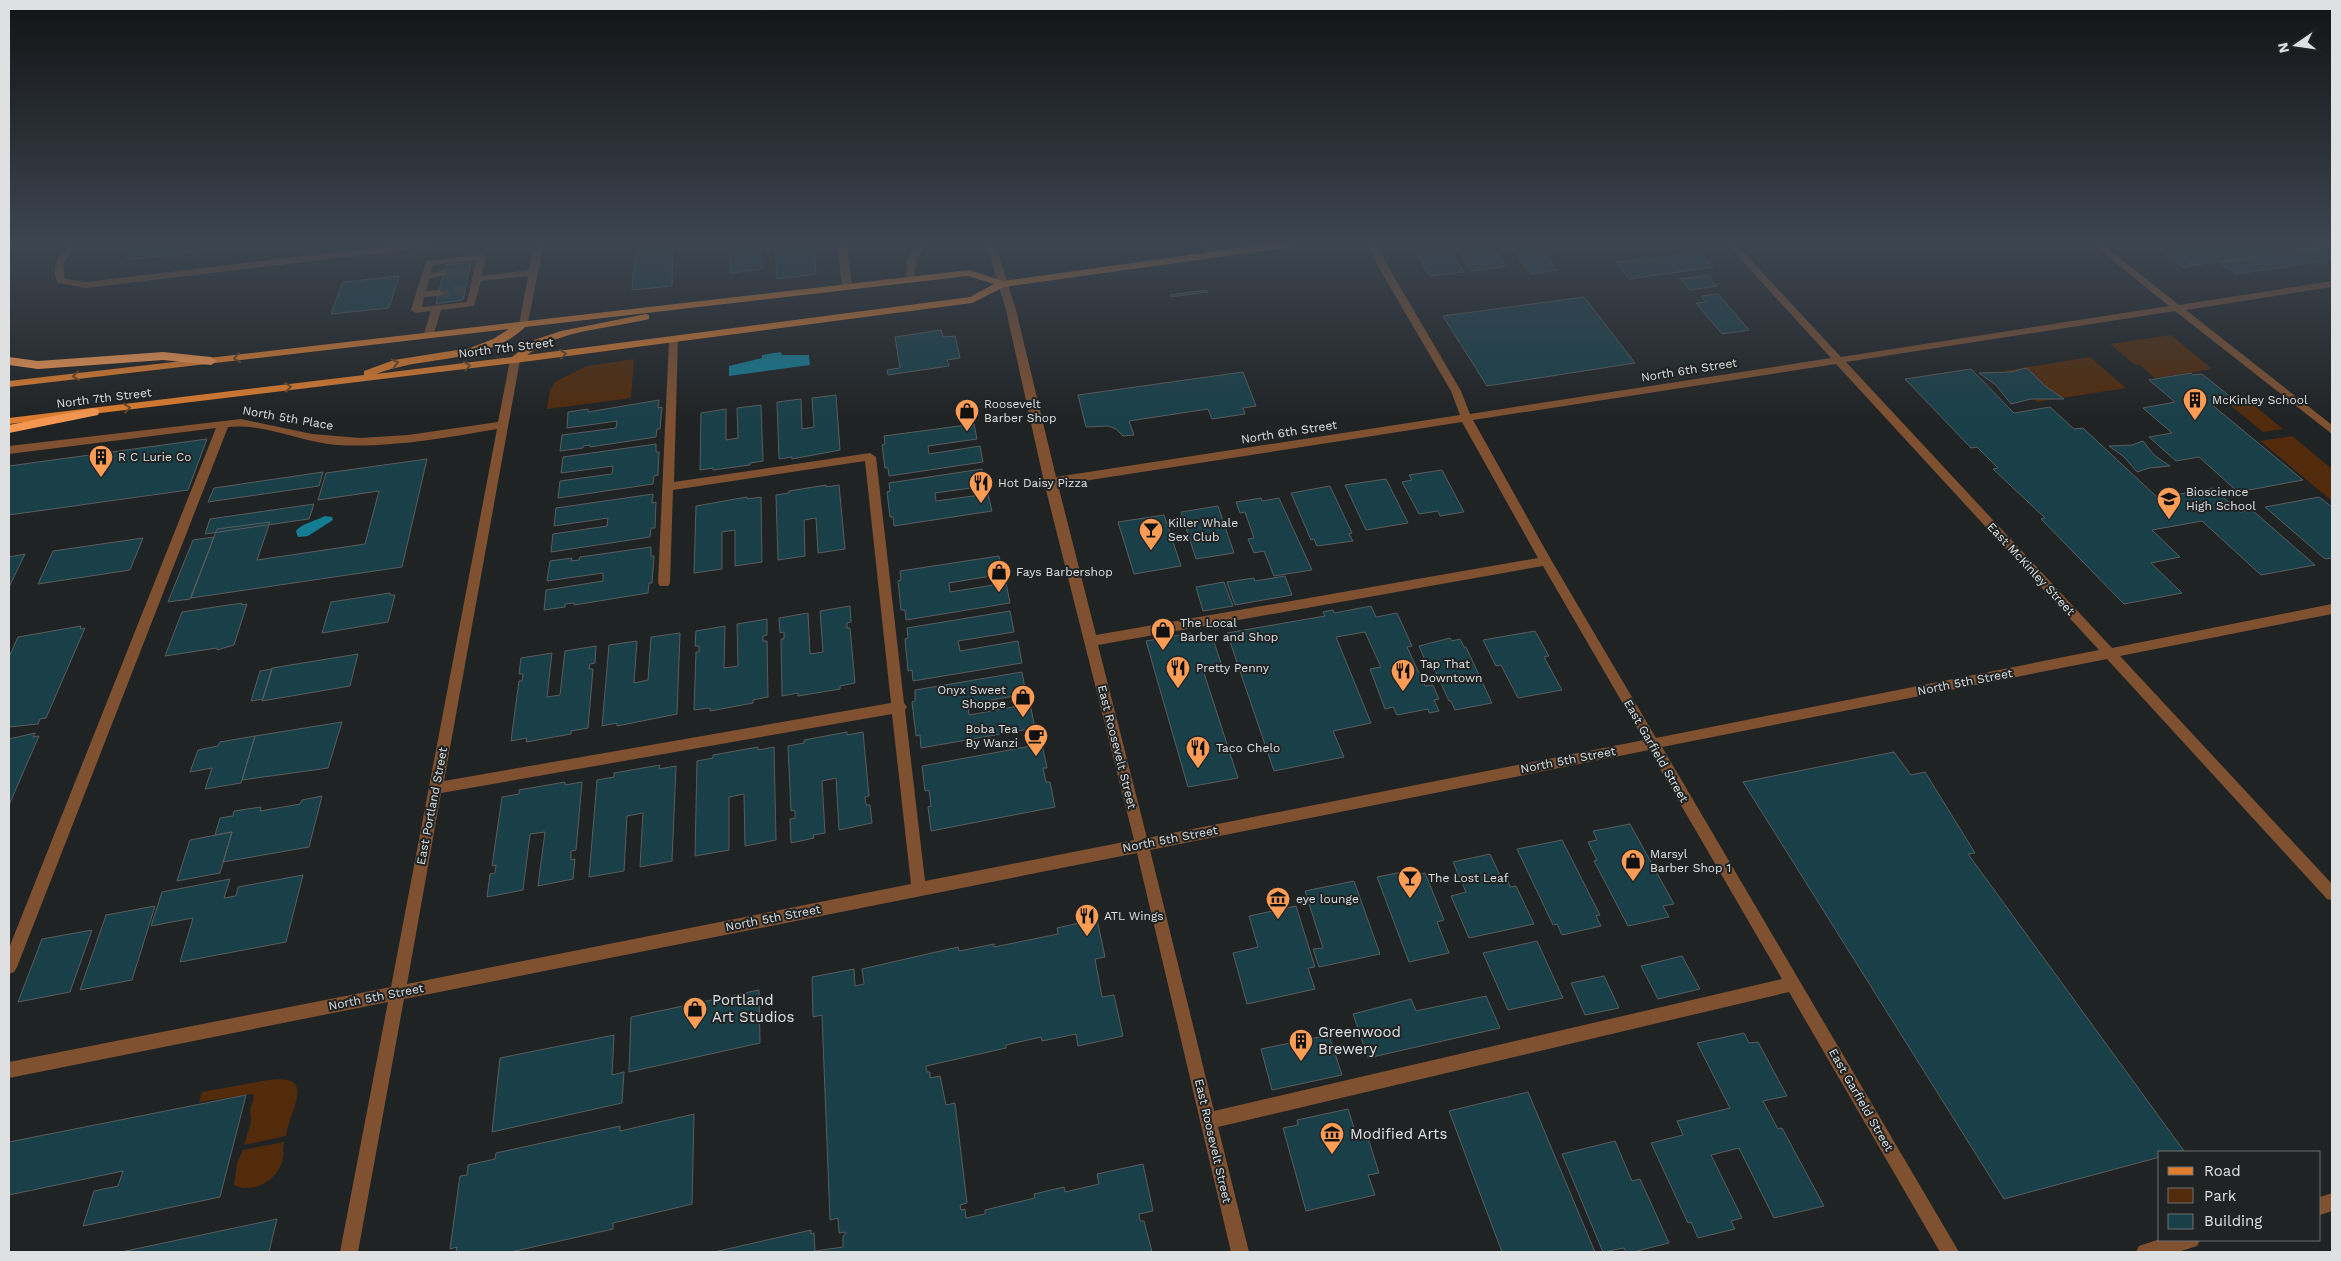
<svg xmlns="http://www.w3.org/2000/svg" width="2341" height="1261" viewBox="0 0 2341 1261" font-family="'Work Sans',sans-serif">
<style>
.green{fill:#522b0c}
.water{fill:#157d93}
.building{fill:#194049;stroke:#595c5d}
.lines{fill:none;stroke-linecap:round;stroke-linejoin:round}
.minor-tunnel{stroke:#3c3f40;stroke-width:10;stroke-dasharray:10 5;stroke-linecap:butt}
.minor{fill:#805130;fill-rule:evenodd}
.major{fill:#de7d2e;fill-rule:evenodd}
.highway{fill:#f59752;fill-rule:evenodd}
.oneway{stroke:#6c4728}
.labels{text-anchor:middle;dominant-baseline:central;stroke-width:4;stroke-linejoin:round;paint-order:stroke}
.street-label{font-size:12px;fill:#dee0e1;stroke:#202324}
.poi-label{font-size:12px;fill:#dee0e1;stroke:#202324;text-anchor:start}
.near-poi-label{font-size:15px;fill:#dee0e1;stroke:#202324;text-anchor:start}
</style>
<rect width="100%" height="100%" fill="#202324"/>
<path class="green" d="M2171,335L2212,369L2155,378L2140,365H2135L2110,344Z
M2090,357L2126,388L2037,402L2004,371Z
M634,359L631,398L547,409L550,390L555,382L587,366Z
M2250,402L2283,429L2263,432L2230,405Z
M2292,436L2332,469V501L2260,441Z
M268,1080C319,1073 289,1110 286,1136L244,1145L251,1122L250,1109L254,1098L253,1094L199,1102L202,1092Z
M284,1142C283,1149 284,1158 281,1165C274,1182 251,1194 234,1185L237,1163L243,1150Z"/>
<path class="water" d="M781,352L782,355H809L810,365L729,376V366L762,358V355Z
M325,516L332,517L333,520L308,536L298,537L296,531C302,523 316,521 325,516Z"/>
<path class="building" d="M134,243H198L194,252L125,260Z
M636,243H673L672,286L632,290Z
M775,243H814L816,274L777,279Z
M1508,243H1539L1557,270L1531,274Z
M2151,243H2166L2195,265L2182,267Z
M2166,243H2323L2328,246L2195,265Z
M1488,244L1507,266L1472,271L1457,248Z
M761,245L762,269L730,273L729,249Z
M2332,247V260L2236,274L2220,263Z
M1449,248L1464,272L1430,276L1416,253Z
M1701,253L1713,267L1629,279L1616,262Z
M471,262L463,300L436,304L445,265Z
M1707,275L1717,286L1690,290L1681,279Z
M399,276L389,308L331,314L343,282Z
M1206,290L1207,292L1171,297L1170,295Z
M1718,294L1749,330L1722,334L1696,303L1706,302L1701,296Z
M1584,297L1635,363L1487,386L1443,316Z
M941,330L943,337L955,336L960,358L947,360L949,366L888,375L887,370L900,368L895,337Z
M2027,368L2045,386L2064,399H2031L2011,404L1996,385L1979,373L2010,372Z
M1971,369L2014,413L2050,407L2074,429L2083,428L2158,498L2213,488L2240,512L2252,510L2315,565L2261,575L2202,521L2152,530L2180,557L2151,563L2182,593L2124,604L2041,519L2045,518L1993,469L1998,468L1977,447L1971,448L1905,379Z
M1243,372L1256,406L1243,408L1245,414L1212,419L1208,409L1129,421L1134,435L1123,436L1116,429L1108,426L1086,427L1078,395Z
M2191,373L2193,375L2202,374L2232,398L2221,399L2224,402L2211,404L2303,480L2238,492L2199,457L2176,461L2149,437L2172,433L2143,408L2175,402L2149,380Z
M836,395L840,450L792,459V457L779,459L777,402L801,399L802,429L814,427L812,398Z
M659,400L658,408L662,407L660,429H657L656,437L590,447V445L583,446V448L560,451L562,435L616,428L617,421L567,428L568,412L588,409V412Z
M761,405L763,461L750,463V465L713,470V468L700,470L701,413L726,409V440L738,438L737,408Z
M974,424L977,439L928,446L929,454L980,446L983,462L889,476L888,468H885L882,445L885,444L884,436Z
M207,439L188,490L9,515V466Z
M2143,441L2154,455L2170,466L2149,468L2137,472L2124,457L2109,446L2132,445Z
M656,444V452H659L658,475L654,476L653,484L558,498L560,481L612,474L613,466L561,473L563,457Z
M427,459L402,567L191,598L217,529L270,522L257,560L365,544L379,491L318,500L326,473Z
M982,469L985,486L935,493L936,501L988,494L992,511L894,526L893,517H890L887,492L890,491L889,483Z
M1442,470L1464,512L1440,516L1438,511L1419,514L1402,482L1412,480L1409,475Z
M323,472L319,486L208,502L214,488Z
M1386,479L1408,523L1366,530L1345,485Z
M826,485V487L839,485L845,549L818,553L816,518L804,520L805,556L778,560L776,495L789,493V491Z
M1330,486L1352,533L1349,534L1353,541L1317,546L1314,539L1311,540L1291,493Z
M653,494L652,503L656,502L655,528H651L650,537L551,552L553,534L607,526L608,518L554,526L556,508Z
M747,497V499L761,497L762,562L735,566V530L722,532V569L694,573L696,506Z
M2319,497L2332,507V558L2325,559L2265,507Z
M1261,498L1262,501L1279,498L1312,570L1274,576L1264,551L1254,553L1248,539L1254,538L1245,512L1240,513L1236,502Z
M314,504L309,519L205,534L210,519Z
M1218,506L1234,553L1196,559L1181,512Z
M1164,515L1181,566L1134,574L1118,522Z
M214,537L190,599L168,602L193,540Z
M143,538L130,570L38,584L53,551Z
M651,547V556H654L652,583H649L648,593L574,605V603L565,604V607L544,610L546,590L603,581V573L547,581L550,561L572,558L571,561L579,560L580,557Z
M25,554L9,587V557Z
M999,556L1003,574L949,583L950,592L1006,583L1010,603L906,620L905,610H901L898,581L901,580L900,571Z
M1285,576L1292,595L1235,605L1227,582L1254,578L1255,581Z
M1224,582L1233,606L1203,611L1196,587Z
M390,593V595H395L388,622L322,633L331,602Z
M242,603L241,605L247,604L234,645L217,650V648L165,656L182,612Z
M850,606L851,622L847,623V628H850L855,683L840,686V689L798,696V693L782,696L781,639H784V632L780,633L779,618L808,613L810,654L823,652L820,611Z
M1371,606L1376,617L1397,613L1412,646L1407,647L1425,686L1433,685L1439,699L1434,700L1439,711L1429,713L1428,709L1397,715L1393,707L1385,709L1370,669L1381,667L1365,632L1336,637L1371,723L1333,731L1344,757L1274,771L1227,633L1325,616L1323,612L1333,610L1334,613Z
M1010,611L1014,632L958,641L960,651L1018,641L1022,663L913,681L912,670L908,671L905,639L908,638L907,628Z
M767,619V635L763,636V641H767L768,697L753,700V703L710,711V708L694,710L696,652H699V646H695L696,631L725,626L724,668L738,666L737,624Z
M81,626L80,629L85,628L46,718L40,719L38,724L9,727V657L18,637Z
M1535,631L1549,656L1544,657L1562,690L1518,698L1501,665L1496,666L1483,640Z
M680,633L677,714L617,726V723L602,726L609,645L637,641L634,683L648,680L651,637Z
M1191,633L1193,639L1212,636L1222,666L1203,670L1238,778L1188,787L1146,641Z
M1450,638L1452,641L1460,639L1464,647H1466L1492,703L1455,710L1451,701H1449L1433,666L1428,667L1419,646Z
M596,646L595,663L590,664L589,669H593L588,728L571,731V734L526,742L527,738L511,741L519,681H522L523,674H519L521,658L552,653L547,697L560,695L565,651Z
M358,654L350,686L262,701L272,668Z
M272,669L263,699L251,701L260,671Z
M1022,672L1026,694L968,704L969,715L1030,704L1035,728L921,748L920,735L916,736L912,702L915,701V690Z
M342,722L328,768L242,780L255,736Z
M847,732V735L863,732L869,796L865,797L866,805H870L872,823L839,830L836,778L822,781L825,833L813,835L814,838L791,843L790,819L795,818V810L791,811L788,746L804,743V740Z
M35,733L33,737L39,736L9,805V739Z
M255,736L241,783L205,789L212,768L190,772L198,750L218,746L220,742Z
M1042,744L1047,768H1043L1046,782H1050L1055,807L931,831L928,807L931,806L929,790L925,791L922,766Z
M758,747V750L774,747L776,840L745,846L744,794L729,797V850L695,856L697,761L713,758V755Z
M1894,752L1911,775L1925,772L1975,853L1968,854L2184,1151L2160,1152V1157L2004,1199L1743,782Z
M660,765L659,769L676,766L672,861L640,867L643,813L627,816L624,871L589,877L597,780L614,777V773Z
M565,782V785L582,782L576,850L571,851V860L575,859L573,879L538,886L545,832L530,834L523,890L487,897L490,874L495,873L496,865L492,866L502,797L519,794V790Z
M322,796L309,847L223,862L232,832L215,835L220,818L233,816L234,811L261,807L260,811L300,804L302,800Z
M1630,824L1674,904L1663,906L1669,917L1628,926L1594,861L1597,860L1588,842L1597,840L1593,831Z
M232,832L220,873L177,881L190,840Z
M1562,840L1600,915L1596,916L1601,926L1562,935L1557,924L1553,925L1517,849Z
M1490,854L1503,882L1508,881L1510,887L1516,886L1534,924L1469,938L1451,896L1466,892L1453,862Z
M1412,870L1414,875L1425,873L1444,920L1437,922L1449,953L1409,962L1377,877Z
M303,875L286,942L180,962L193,918L151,926L162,892L230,879L224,898L236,896L238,887Z
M1354,881L1380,954L1319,967L1313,949L1323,948L1305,891Z
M155,906L132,980L80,990L106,915Z
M1296,906L1315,967L1308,968L1315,989L1247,1004L1233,953L1258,947L1249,916Z
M1097,919L1105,957L1095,959L1102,997L1114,995L1123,1036L1078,1046L1076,1034L1042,1041L1041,1037L1006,1045V1048L926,1066L927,1072H930V1078L940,1076L946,1105L955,1103L967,1203L960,1205L961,1210L965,1209L966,1218L985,1214V1210L1035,1198L1034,1194L1064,1187L1065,1192L1099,1184L1097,1174L1143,1164L1153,1211L1139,1214L1140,1221H1144L1152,1252H714L811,1230V1234L814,1233L815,1251L843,1247V1236L845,1235V1232L839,1233L838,1218L830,1220L822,1015L813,1017L812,977L854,969L855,986L864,984L862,969L958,947L959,951L994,944V947L1058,934L1057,928Z
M92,930L70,992L18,1002L42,939Z
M1537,941L1563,998L1508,1010L1483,953Z
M1682,956L1700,989L1658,999L1641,966Z
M1604,976L1619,1008L1585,1015L1571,983Z
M759,990L760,1043L629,1072L631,1017Z
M1486,996L1500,1028L1368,1058L1353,1014L1411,999L1416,1011Z
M1744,1033L1749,1043L1758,1042L1787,1096L1763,1101L1778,1129L1782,1128L1824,1206L1774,1218L1739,1148L1711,1155L1742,1218L1731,1221L1735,1229L1698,1238L1691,1222L1688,1223L1651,1143L1683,1135L1677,1121L1730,1108L1697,1043Z
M614,1035L612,1075L624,1072L622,1103L492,1132L500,1058Z
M1329,1035L1342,1075L1272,1090L1261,1049Z
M1528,1092L1595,1252H1502L1449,1111Z
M246,1095L220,1197L83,1226L94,1191L118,1186L123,1171L9,1195V1142Z
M1348,1109L1357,1137L1367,1135L1379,1173L1368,1175L1375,1195L1306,1211L1283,1128L1298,1125L1297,1120Z
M694,1114L692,1204L613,1223V1229L511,1252H456L457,1247L450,1249L460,1176L467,1175L468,1165L495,1159L496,1153L620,1126V1131Z
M1615,1141L1632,1181L1640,1179L1669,1243L1633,1252H1626L1624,1248L1603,1252L1562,1154Z
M277,1219L269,1252H121Z"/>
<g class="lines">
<path class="minor-tunnel" d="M443,274L470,271
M439,293L465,289"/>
<path class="minor" d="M67,243H76L63,266L65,279L86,282L412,243H442L438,246L86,288L58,283C49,267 59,257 67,243Z
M534,243H544L527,327H521L519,325L528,276L481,281L474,306L441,310L433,336L432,338H424L423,336L431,311L416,313L411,310L426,261L481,254L486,257L482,276L529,270ZM476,260L467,302L422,307L424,297L439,296L444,293L439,290L426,291L429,279L448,274L443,271L431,273L433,265Z
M837,243H847L852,287L847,290L842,287Z
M918,243H927L917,259L914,280L909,283L906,282L907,259Z
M986,243H995L1016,310L1056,477L1460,415L1451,391L1376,263L1369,243H1378L1386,263L1461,391L1470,414L1831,358L1726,243H1735L1841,357L2169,306L2091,243H2101L2179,305L2332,281V287L2186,310L2332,425V434L2175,311L1846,362L2112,648L2332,604V614L2120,656L2332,884V900L2327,899L2107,659L1662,747L1959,1252H1940L1789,992L1218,1127L1249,1252H1231L1137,853L404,999L358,1252H340L388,1002L9,1078V1062L391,987L497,429C444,438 390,448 337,445C300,442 264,423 228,427L17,967L14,972L9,974V948L216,428L9,454V446L241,419L312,434L360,438L408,435L498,422L510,360L511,358H519L520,360L444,781L891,703L865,461L673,490L670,583L668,586H660L658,583L669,339L670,337H678L674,482L870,453L876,457L904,703L907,707L905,710L925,881L1134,840L1044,482L1006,310ZM1836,364L2099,650L1656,738L1550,558L1473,420ZM1462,422L1538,558L1096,635L1058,485ZM1543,566L1644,740L1147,838L1098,645ZM892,714L911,884L407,984L441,793ZM1649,750L1782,979L1214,1111L1150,850Z
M1201,243H1210L1216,255L1214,257H1208Z
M2332,1193V1211L2320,1215V1197Z
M2160,1239V1240H2200L2197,1246L2178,1252H2136L2139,1246Z"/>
<path class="major" d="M1275,243H1302L1298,246L1004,287L972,303L515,363L9,424V418L364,375V371L394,360L470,348L493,339L509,329L9,387V381L969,270L1003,281ZM968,276L994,284L970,297L527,355C561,329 609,329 649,319V315L646,314L561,331L534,340L512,357L376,374C423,355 486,365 525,327Z"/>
<path class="highway" d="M163,352L211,357L217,361L211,365L163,360L38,369L9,365V357L38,361Z
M93,408L98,409L99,412L98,415L9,433V425Z"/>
</g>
<defs><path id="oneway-chevron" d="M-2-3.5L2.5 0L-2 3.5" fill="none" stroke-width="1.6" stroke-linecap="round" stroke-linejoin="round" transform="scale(1.25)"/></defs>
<g class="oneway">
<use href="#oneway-chevron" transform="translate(563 354) rotate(-7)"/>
<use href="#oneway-chevron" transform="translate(237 358) rotate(173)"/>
<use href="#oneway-chevron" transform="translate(395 363) rotate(-14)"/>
<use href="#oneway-chevron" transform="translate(467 366) rotate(-7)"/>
<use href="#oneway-chevron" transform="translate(76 376) rotate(174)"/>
<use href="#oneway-chevron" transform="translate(288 387) rotate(-7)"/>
<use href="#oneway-chevron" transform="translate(127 408) rotate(-7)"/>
</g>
<linearGradient id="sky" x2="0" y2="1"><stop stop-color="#121314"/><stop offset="0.58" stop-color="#3c4550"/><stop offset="1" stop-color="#3c4550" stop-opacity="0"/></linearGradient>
<rect width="2341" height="420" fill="url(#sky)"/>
<defs>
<symbol id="building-pin" viewBox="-11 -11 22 30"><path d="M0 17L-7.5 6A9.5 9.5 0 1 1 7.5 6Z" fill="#fd9c55" stroke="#202324"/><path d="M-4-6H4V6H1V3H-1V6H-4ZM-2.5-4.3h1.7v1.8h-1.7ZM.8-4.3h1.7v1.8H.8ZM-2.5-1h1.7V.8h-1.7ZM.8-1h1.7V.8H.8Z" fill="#111"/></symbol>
<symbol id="shop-pin" viewBox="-11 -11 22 30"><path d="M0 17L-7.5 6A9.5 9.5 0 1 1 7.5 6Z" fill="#fd9c55" stroke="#202324"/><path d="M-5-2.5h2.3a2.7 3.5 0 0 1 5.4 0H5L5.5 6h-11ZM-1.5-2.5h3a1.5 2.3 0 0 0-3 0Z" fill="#111"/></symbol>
<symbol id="restaurant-pin" viewBox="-11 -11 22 30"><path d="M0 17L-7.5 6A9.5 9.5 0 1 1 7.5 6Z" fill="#fd9c55" stroke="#202324"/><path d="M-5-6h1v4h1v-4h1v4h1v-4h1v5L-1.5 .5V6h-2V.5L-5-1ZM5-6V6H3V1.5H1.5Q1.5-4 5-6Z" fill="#111"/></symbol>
<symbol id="school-pin" viewBox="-11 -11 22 30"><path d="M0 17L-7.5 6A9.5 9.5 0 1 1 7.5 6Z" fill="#fd9c55" stroke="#202324"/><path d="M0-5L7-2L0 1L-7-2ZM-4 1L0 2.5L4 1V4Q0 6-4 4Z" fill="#111"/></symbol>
<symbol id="bar-pin" viewBox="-11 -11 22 30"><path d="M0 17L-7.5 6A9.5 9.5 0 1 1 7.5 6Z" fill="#fd9c55" stroke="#202324"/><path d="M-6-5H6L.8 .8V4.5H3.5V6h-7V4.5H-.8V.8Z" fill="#111"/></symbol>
<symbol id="cafe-pin" viewBox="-11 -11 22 30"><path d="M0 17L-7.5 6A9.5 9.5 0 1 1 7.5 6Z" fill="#fd9c55" stroke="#202324"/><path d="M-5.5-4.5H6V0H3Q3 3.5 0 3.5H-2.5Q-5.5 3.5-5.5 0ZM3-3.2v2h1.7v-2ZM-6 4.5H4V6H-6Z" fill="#111"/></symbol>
<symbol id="museum-pin" viewBox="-11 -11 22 30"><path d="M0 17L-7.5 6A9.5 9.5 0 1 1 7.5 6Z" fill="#fd9c55" stroke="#202324"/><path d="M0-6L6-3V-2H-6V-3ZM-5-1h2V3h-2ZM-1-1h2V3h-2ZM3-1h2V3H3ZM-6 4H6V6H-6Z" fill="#111"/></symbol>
</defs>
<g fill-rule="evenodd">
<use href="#building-pin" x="2181" y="386" width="28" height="38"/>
<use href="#shop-pin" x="953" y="397" width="28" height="38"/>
<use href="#building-pin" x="87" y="443" width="28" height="38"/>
<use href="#restaurant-pin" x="967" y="469" width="28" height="38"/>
<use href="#school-pin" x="2155" y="485" width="28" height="38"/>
<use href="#bar-pin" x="1137" y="516" width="28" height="38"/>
<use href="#shop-pin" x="985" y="558" width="28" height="38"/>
<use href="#shop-pin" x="1149" y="616" width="28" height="38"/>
<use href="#restaurant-pin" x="1164" y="654" width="28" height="38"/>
<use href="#restaurant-pin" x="1389" y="657" width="28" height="38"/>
<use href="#shop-pin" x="1009" y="683" width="28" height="38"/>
<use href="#cafe-pin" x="1022" y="722" width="28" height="38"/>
<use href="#restaurant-pin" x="1184" y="734" width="28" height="38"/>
<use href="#shop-pin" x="1619" y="847" width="28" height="38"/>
<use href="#bar-pin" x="1396" y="864" width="28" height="38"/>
<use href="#museum-pin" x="1264" y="885" width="28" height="38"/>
<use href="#restaurant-pin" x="1073" y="902" width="28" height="38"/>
<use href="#shop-pin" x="681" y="995" width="28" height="38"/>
<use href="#building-pin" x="1287" y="1027" width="28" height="38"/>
<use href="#museum-pin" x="1318" y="1120" width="28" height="38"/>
</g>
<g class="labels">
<g class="street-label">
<text transform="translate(506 348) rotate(-7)">North 7th Street</text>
<text transform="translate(1689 370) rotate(-9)">North 6th Street</text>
<text transform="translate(104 398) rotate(-7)">North 7th Street</text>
<text transform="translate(288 418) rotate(10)">North 5th Place</text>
<text transform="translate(1289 432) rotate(-9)">North 6th Street</text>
<text transform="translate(2031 569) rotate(47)">East McKinley Street</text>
<text transform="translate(1965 682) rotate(-11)">North 5th Street</text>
<text transform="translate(1117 747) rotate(76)">East Roosevelt Street</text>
<text transform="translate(1656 751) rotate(60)">East Garfield Street</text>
<text transform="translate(1568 760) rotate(-11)">North 5th Street</text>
<text transform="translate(432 806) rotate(-79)">East Portland Street</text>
<text transform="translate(1170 839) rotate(-11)">North 5th Street</text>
<text transform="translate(773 918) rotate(-11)">North 5th Street</text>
<text transform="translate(376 997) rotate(-11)">North 5th Street</text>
<text transform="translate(1861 1100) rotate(60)">East Garfield Street</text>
<text transform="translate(1213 1141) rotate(77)">East Roosevelt Street</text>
</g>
<g class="poi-label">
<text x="2212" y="400">McKinley School</text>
<text x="984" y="404">Roosevelt<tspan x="984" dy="14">Barber Shop</tspan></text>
<text x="118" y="457">R C Lurie Co</text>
<text x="998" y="483">Hot Daisy Pizza</text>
<text x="2186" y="492">Bioscience<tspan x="2186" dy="14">High School</tspan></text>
<text x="1168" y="523">Killer Whale<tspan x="1168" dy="14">Sex Club</tspan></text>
<text x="1016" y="572">Fays Barbershop</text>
<text x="1180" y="623">The Local<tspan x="1180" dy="14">Barber and Shop</tspan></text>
<text x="1420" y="664">Tap That<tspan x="1420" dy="14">Downtown</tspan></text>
<text x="1196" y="668">Pretty Penny</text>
<text x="1006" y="690" text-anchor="end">Onyx Sweet<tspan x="1006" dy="14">Shoppe</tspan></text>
<text x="1018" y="729" text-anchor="end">Boba Tea<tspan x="1018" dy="14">By Wanzi</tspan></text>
<text x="1216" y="748">Taco Chelo</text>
<text x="1650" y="854">Marsyl<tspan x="1650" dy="14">Barber Shop 1</tspan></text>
<text x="1428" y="878">The Lost Leaf</text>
<text x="1296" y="899">eye lounge</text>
<text x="1104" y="916">ATL Wings</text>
</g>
<g class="near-poi-label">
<text x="712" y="1000">Portland<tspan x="712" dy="17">Art Studios</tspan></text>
<text x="1318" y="1032">Greenwood<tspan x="1318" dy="17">Brewery</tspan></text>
<text x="1350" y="1134">Modified Arts</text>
</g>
</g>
<rect width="2341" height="1261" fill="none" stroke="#dee0e1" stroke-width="20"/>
<rect x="2158" y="1151" width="162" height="90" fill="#202324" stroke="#6c6f70"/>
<rect x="2168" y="1167" width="25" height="8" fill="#de7d2e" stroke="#6c6f70"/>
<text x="2204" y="1176" font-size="15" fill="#dee0e1">Road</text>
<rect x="2168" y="1188" width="25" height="15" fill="#522b0c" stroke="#6c6f70"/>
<text x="2204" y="1201" font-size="15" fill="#dee0e1">Park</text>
<rect x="2168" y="1214" width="25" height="15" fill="#194049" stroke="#6c6f70"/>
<text x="2204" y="1226" font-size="15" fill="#dee0e1">Building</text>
<g transform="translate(2296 45) rotate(257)" stroke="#202324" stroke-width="4" paint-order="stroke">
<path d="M0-4L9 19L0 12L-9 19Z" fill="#dee0e1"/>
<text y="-8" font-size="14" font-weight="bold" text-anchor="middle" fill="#dee0e1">N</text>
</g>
</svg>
